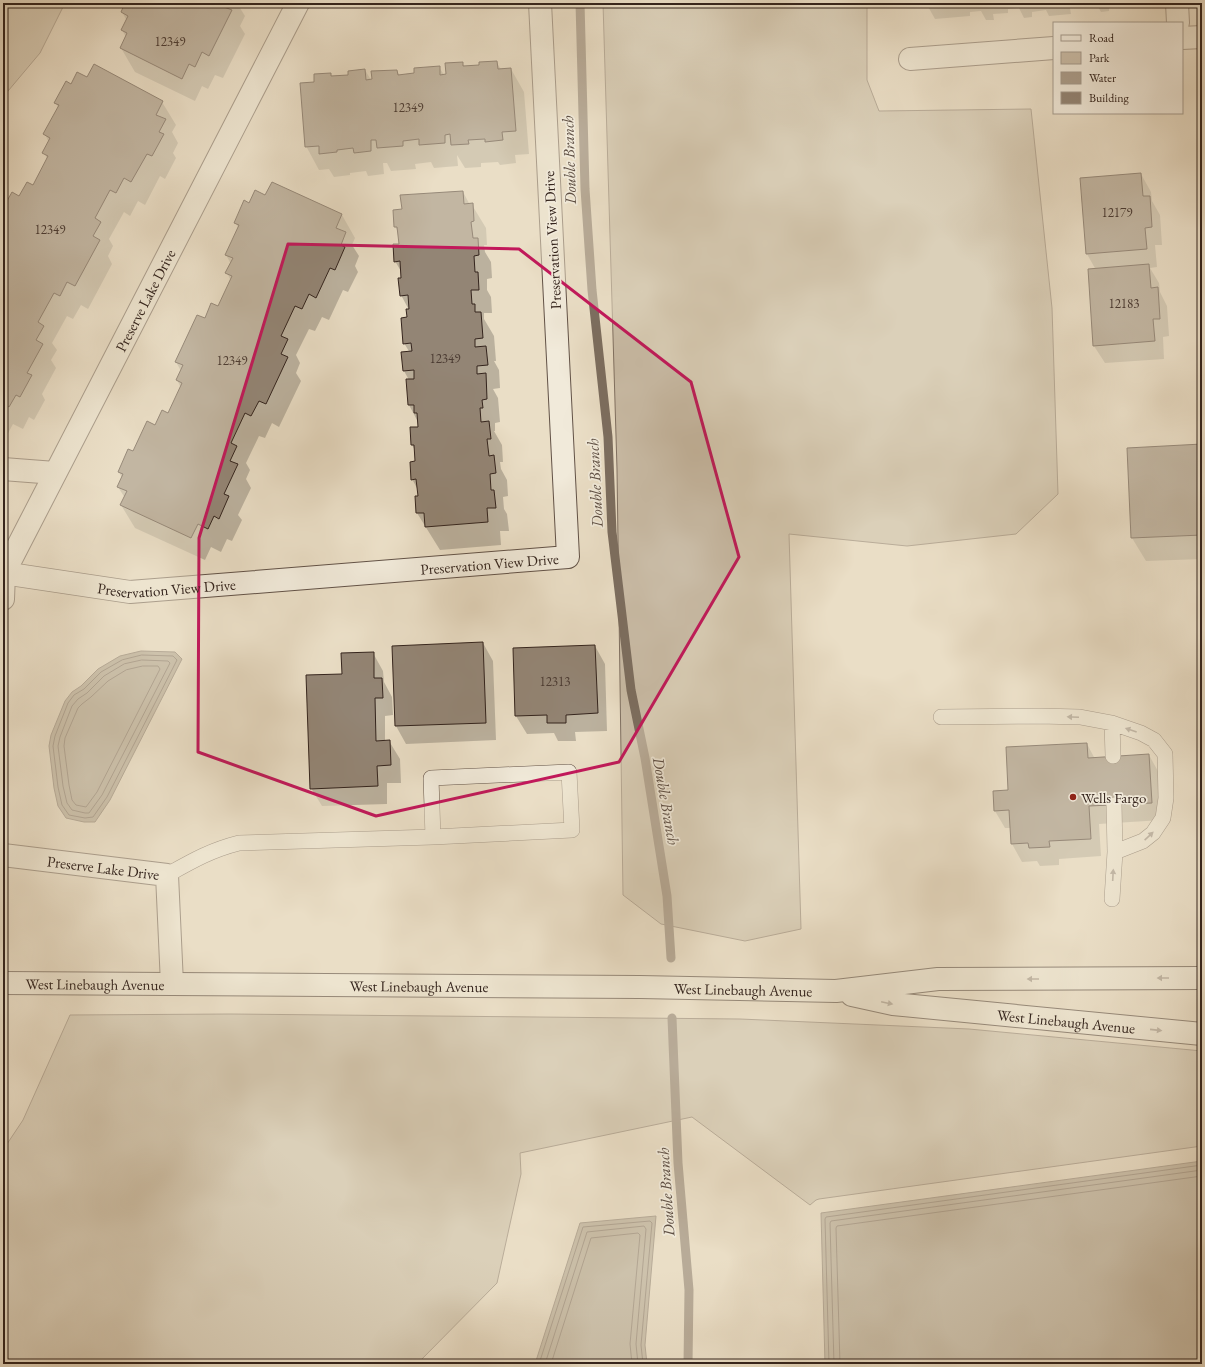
<svg xmlns="http://www.w3.org/2000/svg" width="1205" height="1367" viewBox="0 0 1205 1367" font-family="'EB Garamond',serif">
<style>
.green{fill:#cbbea9;stroke:#807163}
.water{fill:#ac9f8d;stroke:#7c6e60}
.shadow{fill:#0003}
.lines{fill:none;stroke-linecap:round;stroke-linejoin:round}
.shore{stroke:#706255;stroke-width:1}
.stream{stroke:#7c6e60;stroke-width:9}
.building{fill:#938575;stroke:#34241d}
.lane-casing{stroke:#625247;stroke-width:16}
.street-casing{stroke:#625247;stroke-width:24}
.secondary-casing{stroke:#34241d;stroke-width:24}
.lane{stroke:#f1eada;stroke-width:15}
.street{stroke:#f1eada;stroke-width:22}
.secondary{stroke:#f1eada;stroke-width:22}
.oneway{fill:#92877c}
.marked{fill:none;stroke:#c2185b;stroke-width:3;stroke-linejoin:round}
.poi-dot{fill:#8f2418;stroke:#f1eada;stroke-width:1.5}
.labels{text-anchor:middle;dominant-baseline:central;stroke-width:3.5;stroke-linejoin:round;paint-order:stroke}
.number-label{font-size:13px;fill:#4c3c33}
.street-label{font-size:15px;fill:#34241d;stroke:#f1eada}
.poi-label{font-size:15px;fill:#34241d;stroke:#f1eada;text-anchor:start}
.water-label{font-size:16px;font-style:italic;fill:#5e4f44;stroke:#f1eada}
</style>
<rect width="100%" height="100%" fill="#eadec6"/>
<filter id="stains"><feTurbulence type="fractalNoise" baseFrequency=".005" numOctaves="4"/><feColorMatrix values="0 0 0 0 .2 0 0 0 0 .09 0 0 0 0 .02 0 0 0 .5 -.17"/></filter>
<radialGradient id="worn" r=".72"><stop offset=".6" stop-color="#630" stop-opacity="0"/><stop offset="1" stop-color="#630" stop-opacity=".3"/></radialGradient>
<path class="green" d="M3,3H65L40,53L3,97Z
M603,3H867V80L879,111L1031,109L1052,308L1058,494L1016,534L907,546L789,534L801,929L745,941L661,924L623,895L617,469Z
M230,1014L740,1019L969,1029L1202,1051V1146L819,1199L816,1200L810,1205L692,1117L520,1153L521,1174L497,1283L417,1364H3V1150L23,1120L70,1015Z"/>
<path class="water" d="M141,651L175,652L182,659L110,800L95,822H84L66,818L58,806L54,788L49,746L51,735L65,701L72,692L81,686L98,669L120,656Z
M1202,1161V1364H825L821,1213Z
M656,1216L645,1345L647,1364H535L580,1223Z"/>
<path class="shadow" d="M126,3H243L240,8L245,16L240,26L245,34L223,78L215,75L208,89L202,86L195,101L135,72L121,48L126,37L122,30L127,21L122,12Z
M926,3H1091H1085V7L1070,8L1071,14L1049,16L1046,10L1032,12V17L1024,18L1019,8L1008,9V13L993,14L994,20H986L981,11L970,12V16L935,19Z
M1096,3H1136V4L1109,6V11L1101,12Z
M496,62L501,69H511L524,92L529,154L515,155L516,163L500,165L498,162L481,163V167L465,168L457,155L458,166L434,168L431,162L415,164L416,169L391,171L387,163H383L384,174L368,176L366,171L350,173V175L334,177L329,169L319,170L306,146L315,83L331,74L332,77L349,76L365,70L371,80L397,71L400,76L415,74L439,67L444,75H447L462,63L465,67L481,66Z
M87,78L162,102L176,125L172,132L178,143L173,153L176,158L165,179L160,176L145,205L138,201L130,216L124,212L109,239L113,246L108,256L112,264L88,309L81,305L73,319L67,316L52,343L57,350L51,360L56,368L42,394L45,400L34,420L29,417L23,429L13,424L6,437L3,435V210L33,187L48,160L44,153L49,143L45,134L59,108L55,103L71,85Z
M1141,174L1151,192L1152,201L1160,215L1162,245H1155L1157,267L1150,268L1159,283L1160,292L1167,306L1169,336L1163,337L1164,359L1105,363L1094,346L1096,270L1087,254L1081,178Z
M272,183L342,215L355,238L352,245L359,256L355,266L358,272L348,292L343,290L329,320L322,317L315,331L309,329L296,355L300,363L296,373L301,381L279,427L272,423L265,438L259,436L246,463L250,470L246,479L251,488L238,515L242,520L232,541L227,539L221,552L211,547L205,560L135,528L121,505L125,498L118,487L122,478L119,472L155,426L168,414L181,388L177,380L181,371L176,362L205,320L218,307L231,281L227,273L231,264L226,255L239,228L235,223L250,204L266,196Z
M463,192L470,205H472L486,228L487,245H484L485,252L491,262L492,278L487,279V290L491,297L492,313H484V319L494,336L496,361H494L499,370L500,388L493,389L498,398L500,422L495,423V431H494L502,445L503,462H500L501,469L507,480L508,496L503,497L504,509L507,514L509,531H500L501,545L440,550L417,513L416,497H419L418,490L412,479L416,462L415,450L412,445L419,428L418,422L409,405V380L404,371L410,353L404,343L409,310L401,295L402,273L395,261L400,245L399,233L395,227L394,210H403Z
M1202,445V559L1146,561L1132,538L1128,449Z
M483,643L493,661L496,740L406,744L396,726Z
M595,646L605,664L607,731L575,732L576,741H558L554,733L527,734L516,716Z
M373,653L383,671L384,682L392,697L393,715L385,716V742L389,741L400,759L401,783H387V804L322,806L311,788L343,675Z
M1087,744L1095,759L1149,755L1159,773L1162,820L1099,824L1101,856L1059,859V865L1040,866L1037,861L1022,862L1012,844L1011,828H1005L995,811L1010,791Z"/>
<g class="lines">
<path class="shore" d="M142,655L173,656L177,660L107,797L93,817L85,818L69,815L62,805L58,787L53,746L55,736L68,703L74,695L84,689L101,672L122,660Z
M142,660L168,661L170,663L102,795L89,813H85L72,810L67,803L63,786L58,746L60,737L72,706L78,699L87,693L104,676L124,664Z
M143,666H158L160,669L97,792L86,807L76,805L72,800L69,785L64,746L65,738L78,708L82,704L91,697L108,681L126,670Z
M539,1364L583,1227L650,1221L652,1223L641,1345L643,1364
M545,1364L587,1232L644,1226L646,1229L636,1344L638,1364
M551,1364L591,1238L638,1233L640,1235L630,1344L632,1364
M829,1364L825,1219L826,1217L1202,1165
M834,1364L830,1223L831,1221L1202,1170
M840,1364L836,1228L837,1226L1202,1176"/>
<path class="stream" d="M580,3L585,189L592,290L608,437L612,532L631,690L645,758L667,896L671,958
M672,1018L678,1163L689,1290L688,1364"/>
</g>
<path class="building" d="M125,3H226L224,7L232,10L209,56L202,52L195,67L189,64L182,79L120,48L127,33L121,30L128,16L121,12Z
M497,61L498,69L511,68L516,131L502,132L503,140L485,142V139L468,140L469,144L451,145L450,134L445,135V143L419,145V139L403,141V146L377,148L376,140H371V151L354,153L353,148L337,150V152L319,154V146L305,147L300,83L314,82V74L331,73V76L348,75V71L365,69L366,80L372,79L371,71L397,70L398,75L414,73V68L440,66V75L446,74L445,63L463,62V66L479,65V62Z
M94,64L163,101L156,115L166,119L159,132L164,134L152,156L147,154L131,182L124,178L116,193L110,190L95,218L101,222L93,236L100,240L75,286L67,282L60,296L54,293L38,322L44,326L36,340L43,344L27,373L32,375L20,397L16,395L9,407L3,403V208L12,192L19,196L27,182L33,185L48,156L42,153L50,138L43,134L59,105L54,103L66,81L71,84L77,72L87,77Z
M1141,173L1143,196H1150L1152,227L1145,228L1147,249L1086,254L1080,178Z
M272,182L342,214L336,228L346,232L341,245L345,247L335,270L330,268L316,298L309,294L302,309L295,306L281,336L288,339L281,354L288,357L266,404L259,401L251,416L245,413L231,443L237,446L230,461L238,464L224,494L229,496L219,519L214,516L208,529L198,524L191,538L120,505L127,491L117,487L123,474L118,472L128,449L133,451L147,421L155,425L162,410L168,413L182,383L176,380L183,365L175,362L197,315L205,318L211,303L218,306L232,276L225,273L233,258L225,255L239,225L234,223L244,200L249,203L255,190L265,195Z
M463,191L464,204L473,203L474,221L471,222L473,238H478L479,255L474,256L475,272H478L479,290H471L472,304H475V312H481L483,338L475,339V347L486,346L488,365L477,366V374L486,373L487,399L482,400L483,408H480L481,422L489,421L491,439H487L489,456L494,455L496,473L490,474L491,490H494L496,508H487L488,522L425,527L424,513H416L415,496H418L416,479L411,480L410,462L415,461L414,445H411L410,427H418L417,413H414V405H408L406,379H414V370L403,371L401,352L412,351L411,343L403,344L401,318L407,317L406,309H409L408,295L400,296L398,278H401L400,261L394,262L393,244H399L397,227H394L393,210L402,209L400,195Z
M1149,264L1151,288L1158,287L1160,319H1153L1155,341L1093,346L1088,269Z
M1202,444V535L1131,538L1127,448Z
M483,642L486,723L395,726L392,646Z
M595,645L598,713L566,715V723H547V715L515,716L513,648Z
M374,652V678H382L383,698H375L376,741L390,740L391,765L377,766L378,786L310,789L306,675L342,674L341,653Z
M1087,743L1088,758L1149,754L1152,803L1089,806L1091,839L1049,841L1050,847L1029,848L1028,843L1011,844L1009,810L994,811L993,791L1008,790L1006,747Z"/>
<g class="lines">
<defs>
<path id="lane" d="M941,717L1039,716L1080,717L1112,723L1141,733L1154,740L1165,754L1166,798L1163,818L1153,833L1143,841L1115,852
M1112,723L1113,756
M167,875C192,861 211,850 239,843L433,837L572,830L569,772L431,778L433,837
M1112,899L1115,852L1114,805"/>
<g id="street">
<path d="M1177,3L1178,23"/>
<path d="M1182,38L1202,37"/>
<path d="M910,59L1054,48"/>
<path d="M3,469L55,473"/>
<path id="s1" d="M3,573L130,592L568,557L540,3"/>
<path id="s2" d="M3,599L4,573L298,3"/>
<path id="s3" d="M3,855L167,875L172,984"/>
</g>
<g id="secondary">
<path id="s4" d="M3,983L640,987L836,991L938,979L1202,978"/>
<path id="s5" d="M852,995L893,1004L1202,1034"/>
</g>
</defs>
<use href="#lane" class="lane-casing"/>
<use href="#street" class="street-casing"/>
<use href="#secondary" class="secondary-casing"/>
<use href="#lane" class="lane"/>
<use href="#street" class="street"/>
<use href="#secondary" class="secondary"/>
</g>
<defs><path id="oneway-solid" d="M-6-.8H1V-3.2L6.5 0L1 3.2V.8H-6Z"/></defs>
<g class="oneway">
<use href="#oneway-solid" transform="translate(1073 717) rotate(-178)"/>
<use href="#oneway-solid" transform="translate(1131 730) rotate(-161)"/>
<use href="#oneway-solid" transform="translate(1149 836) rotate(-43)"/>
<use href="#oneway-solid" transform="translate(1113 875) rotate(-87)"/>
<use href="#oneway-solid" transform="translate(1163 978) rotate(180)"/>
<use href="#oneway-solid" transform="translate(1033 979) rotate(180)"/>
<use href="#oneway-solid" transform="translate(887 1003) rotate(12)"/>
<use href="#oneway-solid" transform="translate(1156 1030) rotate(6)"/>
</g>
<path d="M0 0H1205V1367H0ZM288,244L519,249L691,382L739,557L619,762L376,816L198,752L199,538Z" fill="#eadec6" fill-opacity=".55" fill-rule="evenodd"/>
<path class="marked" d="M288,244L519,249L691,382L739,557L619,762L376,816L198,752L199,538Z"/>
<circle class="poi-dot" cx="1073" cy="797" r="4"/>
<g class="labels">
<g class="number-label">
<text x="170" y="41">12349</text>
<text x="408" y="107">12349</text>
<text x="1117" y="212">12179</text>
<text x="50" y="229">12349</text>
<text x="1124" y="303">12183</text>
<text x="445" y="358">12349</text>
<text x="232" y="360">12349</text>
<text x="555" y="681">12313</text>
</g>
<g class="street-label">
<text transform="translate(552 240) rotate(-93)">Preservation View Drive</text>
<text stroke="none"><textPath href="#s2" startOffset="333">Preserve Lake Drive</textPath></text>
<text stroke="none"><textPath href="#s1" startOffset="489">Preservation View Drive</textPath></text>
<text stroke="none"><textPath href="#s1" startOffset="165">Preservation View Drive</textPath></text>
<text stroke="none"><textPath href="#s3" startOffset="101">Preserve Lake Drive</textPath></text>
<text stroke="none"><textPath href="#s4" startOffset="92">West Linebaugh Avenue</textPath></text>
<text stroke="none"><textPath href="#s4" startOffset="416">West Linebaugh Avenue</textPath></text>
<text stroke="none"><textPath href="#s4" startOffset="740">West Linebaugh Avenue</textPath></text>
<text stroke="none"><textPath href="#s5" startOffset="216">West Linebaugh Avenue</textPath></text>
</g>
<g class="poi-label">
<text x="1081" y="797">Wells Fargo</text>
</g>
<g class="water-label">
<text transform="translate(569 160) rotate(-92)">Double Branch</text>
<text transform="translate(595 483) rotate(-93)">Double Branch</text>
<text transform="translate(666 801) rotate(80)">Double Branch</text>
<text transform="translate(666 1192) rotate(-94)">Double Branch</text>
</g>
</g>
<rect width="1205" height="1367" fill="none" stroke="#eadec6" stroke-width="16"/>
<rect x="4" y="4" width="1197" height="1359" fill="none" stroke="#34241d" stroke-width="2"/>
<rect x="8" y="8" width="1189" height="1351" fill="none" stroke="#34241d"/>
<rect x="1053" y="22" width="130" height="92" fill="#f1eada" stroke="#a59b8e"/>
<rect x="1061" y="35" width="20" height="6" fill="#f1eada" stroke="#a59b8e"/>
<text x="1089" y="42" font-size="12" fill="#34241d">Road</text>
<rect x="1061" y="52" width="20" height="12" fill="#cbbea9" stroke="#a59b8e"/>
<text x="1089" y="62" font-size="12" fill="#34241d">Park</text>
<rect x="1061" y="72" width="20" height="12" fill="#ac9f8d" stroke="#a59b8e"/>
<text x="1089" y="82" font-size="12" fill="#34241d">Water</text>
<rect x="1061" y="92" width="20" height="12" fill="#938575" stroke="#a59b8e"/>
<text x="1089" y="102" font-size="12" fill="#34241d">Building</text>
<rect width="100%" height="100%" filter="url(#stains)"/>
<rect width="100%" height="100%" fill="url(#worn)"/>
</svg>
